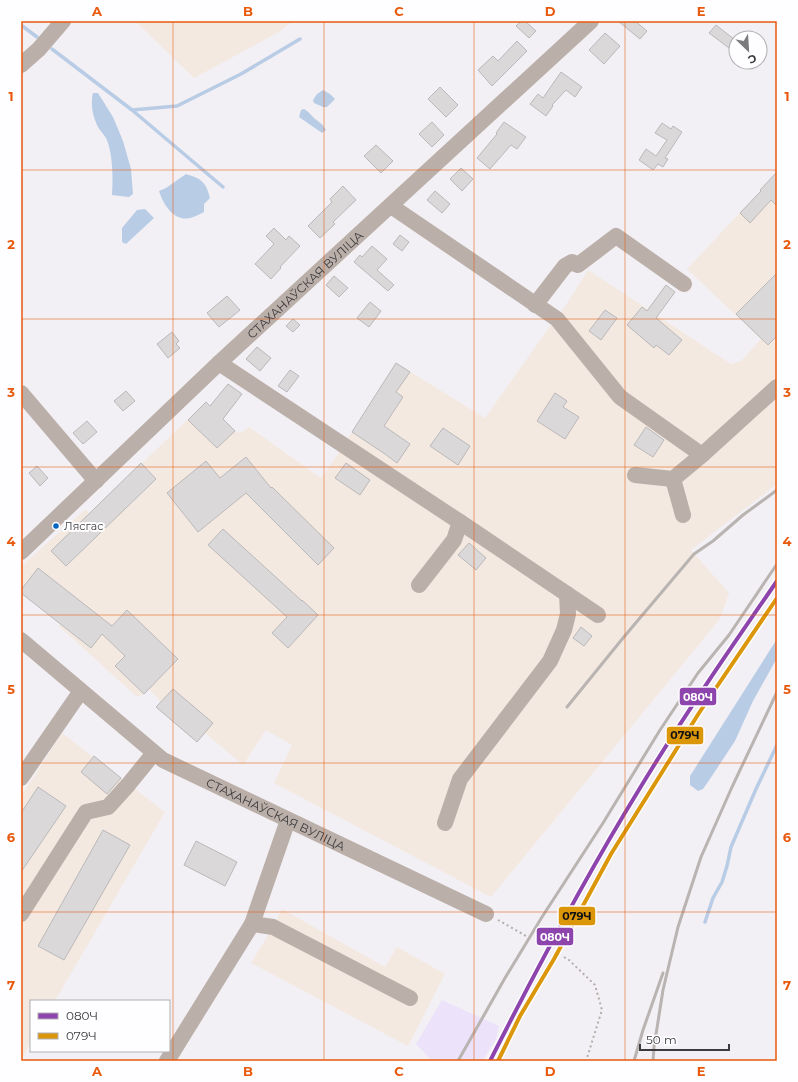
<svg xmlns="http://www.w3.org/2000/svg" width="798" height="1082" viewBox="0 0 798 1082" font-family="Montserrat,sans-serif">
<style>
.industrial{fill:#f3e9e1}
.green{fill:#ece2fa}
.water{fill:#b9cce6}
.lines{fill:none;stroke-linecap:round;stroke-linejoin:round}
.stream{stroke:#b9cce6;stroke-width:3.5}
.building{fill:#dad8d9;stroke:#bab8b9}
.path{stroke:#b4adaa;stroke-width:2;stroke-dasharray:2 3;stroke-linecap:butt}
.minor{stroke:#bbafa9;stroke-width:16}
.rail{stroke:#b9b3b1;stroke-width:3}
.rail-1-casing{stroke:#fefdff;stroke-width:7}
.rail-2-casing{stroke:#fefdff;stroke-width:7}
.rail-1{stroke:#8e44ad;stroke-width:4}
.rail-2{stroke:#db9609;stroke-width:4}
.grid{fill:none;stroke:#e8590c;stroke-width:1;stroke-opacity:0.55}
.bus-dot{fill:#0065bd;stroke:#fefdff;stroke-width:1.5}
.labels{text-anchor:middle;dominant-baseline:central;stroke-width:4;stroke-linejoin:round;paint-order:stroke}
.bus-label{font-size:11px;fill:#3b3a3c;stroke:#fefdff;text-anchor:start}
.street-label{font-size:12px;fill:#3b3a3c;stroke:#fefdff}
.line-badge{stroke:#fefdff;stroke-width:1.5}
.badge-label{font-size:11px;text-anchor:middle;font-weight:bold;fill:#fff}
.pale-badge-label{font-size:11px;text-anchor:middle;font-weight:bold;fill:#111}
.neatline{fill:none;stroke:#e8590c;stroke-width:1.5}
.grid-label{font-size:13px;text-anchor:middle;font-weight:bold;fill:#e8590c}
</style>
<rect width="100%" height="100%" fill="#f2f0f4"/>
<path class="industrial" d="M135,21H293L279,32L194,78Z
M777,172V484L691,550L729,593L720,619L491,897L274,783L292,745L266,730L243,765L205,733L197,742L156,707L161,702L149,689L144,694L137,697L59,626L61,624L21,593V568L29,559L86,509L89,514L206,402L235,431L241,433L249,427L321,478L338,454L396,363L485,418L551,325L557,319L588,270L731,364L741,361L761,339L687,269L749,203Z
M62,733L165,812L55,1001H31V1042L21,1060V796Z
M282,909L385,967L397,947L445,974L408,1046L251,963L273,927Z"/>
<path class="green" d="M442,1000L499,1026L496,1039L482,1061H430L431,1060L416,1044Z"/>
<path class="water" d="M323,90L330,94L335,99L327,107H323L314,103L313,100L317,94Z
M93,93H98L113,117L123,141L131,169L133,194L129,197L112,195C113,178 113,156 107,140C105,135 100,131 98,127C93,117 90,104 93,93Z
M304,109C309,112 311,115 314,118C320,123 322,123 326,130L322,133L299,117L301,110Z
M186,174C202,179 206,182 210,198L204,204V212C200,214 194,217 190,218C174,222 163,204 159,191L166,188Z
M145,209L154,218L126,244L122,242V228L137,210Z
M777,639V658L753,701L735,741L710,779L703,789L698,791L690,785V776Z"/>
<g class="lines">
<path class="stream" d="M21,25L37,37
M52,49L132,110L223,187
M132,110L177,106L241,74L300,39
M705,922L713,898L722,882L727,866L731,847L756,789L777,745"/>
</g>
<path class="building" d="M521,21H525L536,31L529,38L516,26Z
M618,21H635L647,31L640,39Z
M716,25L735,40L729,48L709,33Z
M605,33L620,46L604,64L589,50Z
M517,41L527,51L492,86L478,70L493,56L498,61Z
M561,72L582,87L575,97L566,90L552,105L553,106L546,116L530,104L538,94L543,98Z
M440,87L458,105L446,117L428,99Z
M432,122L444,135L432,147L419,134Z
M504,122L526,137L517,149L511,145L490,169L477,158L497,134L496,133Z
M662,123L671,129L673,126L682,132L665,158L668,159L663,167L658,164L653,170L639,160L646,149L656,156L667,140L655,133Z
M376,145L393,161L381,173L364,156Z
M461,168L473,179L462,191L450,179Z
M777,172V206L771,200L750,223L740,213L761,191L760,190Z
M343,186L356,200L333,222L335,224L320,238L308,226L332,202L330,199Z
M435,191L450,204L442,213L427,200Z
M274,228L286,240L289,236L300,246L280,267L281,268L271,279L255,264L274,244L266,236Z
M400,235L409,242L402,251L393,244Z
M372,246L387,259L377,270L394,285L388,291L354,262L360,255L362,257Z
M777,273V336L768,345L736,314Z
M334,276L348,288L339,297L326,285Z
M666,285L675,292L656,318L682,340L669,355L656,345L654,348L627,325L642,307L647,311Z
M227,296L240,310L219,327L207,313Z
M370,302L381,311L369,327L357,318Z
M605,310L617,318L601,340L589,331Z
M293,319L300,325L293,332L286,326Z
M172,332L179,341L176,344L180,348L168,358L157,344Z
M257,347L271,358L260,371L246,359Z
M396,363L410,372L396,392L403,397L384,426L410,444L397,463L385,454L352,432Z
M290,370L299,376L287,392L278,386Z
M228,384L242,394L223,419L235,431L217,448L188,420L206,402L210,406Z
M126,391L135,401L123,411L114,401Z
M555,393L567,401L563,407L579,417L565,439L537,421Z
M87,421L97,432L83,444L73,433Z
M646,427L664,440L653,457L634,445Z
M443,428L470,446L458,465L430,446Z
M246,457L271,488L272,487L334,548L318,565L246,493L198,532L167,493L206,461L220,478Z
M141,463L156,479L66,566L51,551Z
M346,463L370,480L360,495L335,478Z
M37,466L48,478L40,486L29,473Z
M223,529L302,601V600L318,615L288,648L272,633L287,617L208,545Z
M469,543L486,558L476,570L458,555Z
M38,568L112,626L127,610L178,659L144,694L115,666L125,656L102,634L91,648L21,593V590Z
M581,627L592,636L584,646L573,638Z
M173,689L213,723L197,742L156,707Z
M94,756L121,778L107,794L81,772Z
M38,787L66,806L21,872V813Z
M103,830L130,845L64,960L38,946Z
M196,841L237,862L225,886L184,865Z"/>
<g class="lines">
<path class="path" d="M498,920L526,936
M536,941L542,945
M564,957L569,960L595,985L602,1010L586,1061"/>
<g class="minor">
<path d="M21,65L39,49L63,21"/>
<path d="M391,206L557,319L620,397L702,455"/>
<path d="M535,305L565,266L572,262L578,265L616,236L684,284"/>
<path d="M219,363L466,526L598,615"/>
<path d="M21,393L96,481"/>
<path d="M635,475L673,479L702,455L777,387"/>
<path d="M673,479L683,515"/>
<path id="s1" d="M21,552L219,363L591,21"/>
<path d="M419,585L454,540L460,522"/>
<path id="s2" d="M21,640L163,760L486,914"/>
<path d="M21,778L81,691"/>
<path d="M288,820L252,924L273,927L410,998"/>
<path d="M445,823L460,779L550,661L564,630L568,614L567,594"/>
<path d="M21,914L86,812L108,807L128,785L154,753"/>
<path d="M167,1061L252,924"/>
</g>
<path class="rail" d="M567,707L623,638L694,554L713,541L743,515L777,490
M458,1061L505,978L542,917L603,823L660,730L698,673L729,635L777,564
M634,1061L643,1030L663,973
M653,1061L654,1047L663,990L678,927L701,857L732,787L777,692"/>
<defs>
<path id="rail-1" d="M490,1061C537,968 586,876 640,788C683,717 730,649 777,581"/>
<path id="rail-2" d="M498,1061L520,1016L554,959L611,854L699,713L777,598"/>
</defs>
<use href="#rail-1" class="rail-1-casing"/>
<use href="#rail-2" class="rail-2-casing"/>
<use href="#rail-1" class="rail-1"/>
<use href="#rail-2" class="rail-2"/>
</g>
<path class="grid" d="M173,21V1061M324,21V1061M474,21V1061M625,21V1061M21,170H777M21,319H777M21,467H777M21,615H777M21,763H777M21,912H777"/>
<circle class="bus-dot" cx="56" cy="526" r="3.5"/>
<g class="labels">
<g class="bus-label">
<text x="64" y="526">Лясгас</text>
</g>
<g class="street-label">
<text stroke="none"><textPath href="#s1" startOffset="390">СТАХАНАЎСКАЯ ВУЛІЦА</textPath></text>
<text stroke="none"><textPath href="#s2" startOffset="311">СТАХАНАЎСКАЯ ВУЛІЦА</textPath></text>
</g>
</g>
<g class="line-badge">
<rect x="679" y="687" width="38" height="19" rx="4" fill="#8e44ad"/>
<rect x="666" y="726" width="38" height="19" rx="4" fill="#db9609"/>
<rect x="558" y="906" width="38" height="20" rx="4" fill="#db9609"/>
<rect x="536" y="927" width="38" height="19" rx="4" fill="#8e44ad"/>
</g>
<g class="badge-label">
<text x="698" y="701">080Ч</text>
<text x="555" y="941">080Ч</text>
</g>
<g class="pale-badge-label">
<text x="685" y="739">079Ч</text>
<text x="577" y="920">079Ч</text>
</g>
<rect width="798" height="1082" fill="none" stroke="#fefdff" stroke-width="44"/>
<rect x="30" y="1000" width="140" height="52" fill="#fefdff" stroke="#b0afb1"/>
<rect x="38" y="1013" width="20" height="6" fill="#8e44ad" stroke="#b0afb1"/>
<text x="66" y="1020" font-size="12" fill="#3b3a3c">080Ч</text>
<rect x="38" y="1033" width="20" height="6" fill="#db9609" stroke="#b0afb1"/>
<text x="66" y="1040" font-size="12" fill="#3b3a3c">079Ч</text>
<g transform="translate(748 50) rotate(155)"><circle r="19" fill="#fefdff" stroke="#b0afb1"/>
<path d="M0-3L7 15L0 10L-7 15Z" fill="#7b7a7c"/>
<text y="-6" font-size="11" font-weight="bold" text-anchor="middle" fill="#3b3a3c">С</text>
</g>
<path d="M640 1044v6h89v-6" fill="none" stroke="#3b3a3c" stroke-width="2"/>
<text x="646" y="1044" font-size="12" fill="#3b3a3c" stroke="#fefdff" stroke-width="3" paint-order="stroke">50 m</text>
<rect x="22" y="22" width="754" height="1038" class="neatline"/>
<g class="grid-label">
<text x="97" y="16">A</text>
<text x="248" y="16">B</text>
<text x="399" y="16">C</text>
<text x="550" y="16">D</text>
<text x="701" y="16">E</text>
<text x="11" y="101">1</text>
<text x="787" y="101">1</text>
<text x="11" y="249">2</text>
<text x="787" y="249">2</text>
<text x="11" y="397">3</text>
<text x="787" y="397">3</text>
<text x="11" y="546">4</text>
<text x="787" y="546">4</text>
<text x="11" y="694">5</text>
<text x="787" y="694">5</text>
<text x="11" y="842">6</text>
<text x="787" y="842">6</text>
<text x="11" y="990">7</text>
<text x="787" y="990">7</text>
<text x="97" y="1076">A</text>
<text x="248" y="1076">B</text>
<text x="399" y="1076">C</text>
<text x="550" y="1076">D</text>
<text x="701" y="1076">E</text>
</g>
</svg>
